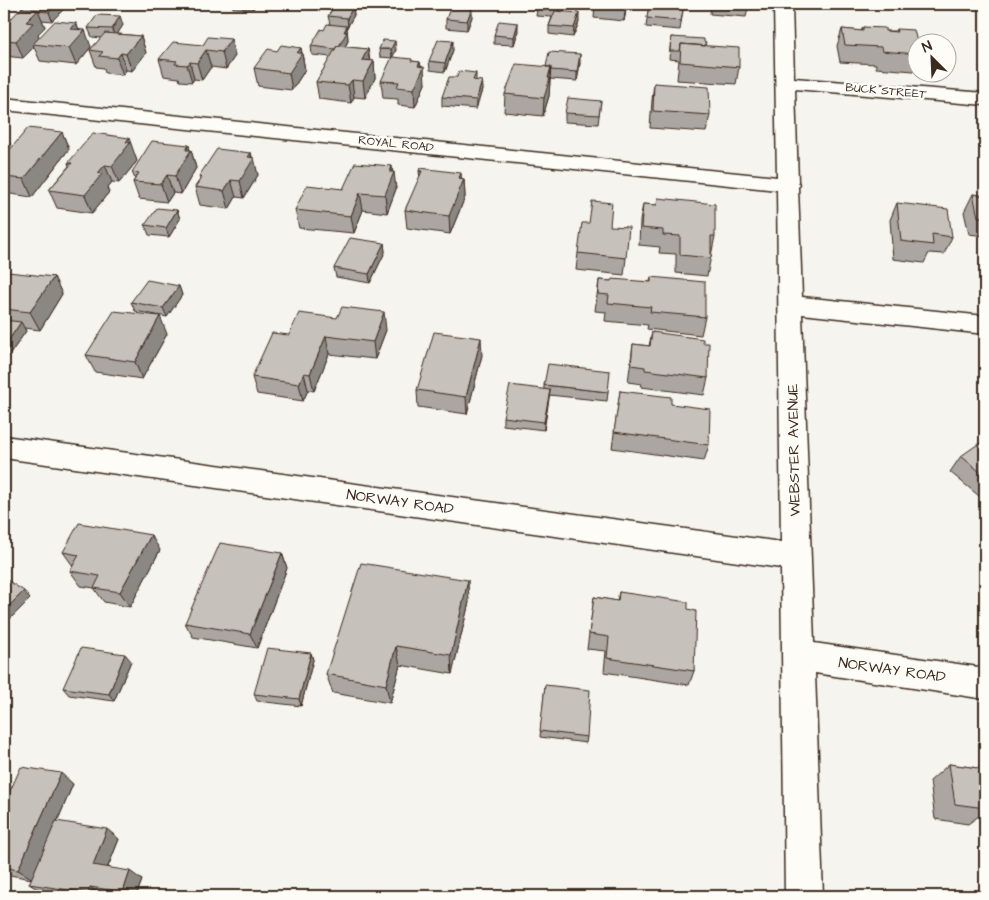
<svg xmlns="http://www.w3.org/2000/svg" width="989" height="900" viewBox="0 0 989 900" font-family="'Architects Daughter',sans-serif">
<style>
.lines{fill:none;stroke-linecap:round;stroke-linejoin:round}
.minor-casing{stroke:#3b2a1e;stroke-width:3}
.minor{fill:#fdfcf7;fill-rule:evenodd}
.wall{fill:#aba6a1;stroke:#3b2a1e}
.shaded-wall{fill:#8b8783;stroke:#3b2a1e}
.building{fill:#c7c1bb;stroke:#3b2a1e}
.labels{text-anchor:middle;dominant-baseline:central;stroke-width:5;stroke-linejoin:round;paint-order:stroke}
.far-street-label{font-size:12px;fill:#3b2a1e;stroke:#fdfcf7}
.street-label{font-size:15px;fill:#3b2a1e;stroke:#fdfcf7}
</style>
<rect width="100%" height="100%" fill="#f5f4ee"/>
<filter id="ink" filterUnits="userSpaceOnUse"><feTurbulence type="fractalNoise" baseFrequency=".02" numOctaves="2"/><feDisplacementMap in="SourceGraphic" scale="10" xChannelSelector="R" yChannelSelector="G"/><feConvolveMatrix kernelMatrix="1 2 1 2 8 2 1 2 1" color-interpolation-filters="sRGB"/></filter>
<g filter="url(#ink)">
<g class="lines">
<defs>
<path id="minor" d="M774,4H792L794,78L985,93V105L795,89L798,182L800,185L798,187L802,297L985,316V334L802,314L814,643L985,668V699L815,673L823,896H785L781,568L4,458V436L781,542L777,190L4,110V98L777,177Z"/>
</defs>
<use href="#minor" class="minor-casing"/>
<use href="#minor" class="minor"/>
</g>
<path class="wall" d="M27,4H62L64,9L52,21L42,20L45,27L38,34L39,38L76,23L79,30L91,47L76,65L40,61L34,47L23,58L4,56V20L9,21Z
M232,4H257L253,9L233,8Z
M499,4H518L517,6Z
M533,4H566L564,12L579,22L573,37L549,34V26L552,17L536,16L537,10H533Z
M595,4H627L624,21L594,18Z
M649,4H684L680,30L646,27Z
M711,4H748V8L746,17L710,14Z
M832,4H853L852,9L832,7Z
M855,4H886L885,7Z
M353,7L354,15L348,26H347L348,41L345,47L368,49L370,61H374L375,78L365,98L354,97L351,103L319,99L316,82L331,57L312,55L311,46L324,30L330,24L328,16Z
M472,17L467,30L446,28V19Z
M123,25L117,34L141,36L146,53L132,71L126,70L123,75L105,73L104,68L96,67L90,50L101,38L92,37L88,28Z
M863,27L885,31H895L896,29L916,42V64L914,71L876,68V64L840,62L837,46L842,29L861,31Z
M518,31L514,45L494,44V35Z
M671,37L704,42L705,46L739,67L736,84L677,80L679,60L669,59Z
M203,45L235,56L226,69L211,67L202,80L194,79L192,82L180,81L179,78L164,76L159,59Z
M301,48L305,70L292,90L258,86L254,68L277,51Z
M379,49L396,50L392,58L380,57Z
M453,50L445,72L430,70L429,61Z
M412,61L420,62L425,84L415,107L398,105V99L383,98L381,81Z
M580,63L577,81L550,79L549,96L543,116L504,112L505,94L546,67Z
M476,73V80L482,90L476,109L442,106V97L457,77Z
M654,83L710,115L706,132L650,128L652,100Z
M601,101L598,124L565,122V113Z
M62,132L69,149L32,197L4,193V157Z
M190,150H191L196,168L181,194L173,193L167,202L139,199L133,182L135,179L132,172Z
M251,153L258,175L244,198L236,197L229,209L200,205L195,187L200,180L199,176Z
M135,156L137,161L119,183L112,182L107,188L109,192L92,213L57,208L49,190L69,166L68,163Z
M419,171L464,179L465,197L450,234L407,228L405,210L420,178Z
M393,172L396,189L387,213L363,210L354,233L299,228L295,210L343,189Z
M973,194L985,196V236L969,234L964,212Z
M658,198L715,236L707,276L676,273V254L659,253L660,247L639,245L640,221L643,204L657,205Z
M897,203L952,237L944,254L929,253L924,263L893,259L890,220Z
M177,210L180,219L169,237L149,235L145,225Z
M610,226L626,258L624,275L576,270L578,253Z
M384,243L385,252L370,283L336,277L334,268Z
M4,277H54L62,294L40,330L24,328L26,331L8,357H4Z
M651,277L705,317L701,335L647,329L648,325L605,321L606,312L595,311L599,280L611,281L650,282Z
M179,286L182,295L167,317L135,311L131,302Z
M386,330L375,359L329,354L314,391L308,390L303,401L257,394L252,377L289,335Z
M652,332L703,343L708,378L704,395L641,387L642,384L628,382L633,344L649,346Z
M167,334L142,379L95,372L86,355Z
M482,355L467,414L418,407L417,390Z
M544,385L608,392L607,401L549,395L544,430L503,425V417L544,389Z
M620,391L671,404L709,445L704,461L612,448Z
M985,445V501L950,472L961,456Z
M160,550L130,607L104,602L94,588L81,586L70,571L73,566L63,552Z
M282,553L287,568L257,648L193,637L185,623Z
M619,592L688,609L694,671L689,685L604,672L606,651L587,649L594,597L617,601Z
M469,602L452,674L400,665L390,703L333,693L326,674Z
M311,653L313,660L301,706L257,701L254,694Z
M131,661L114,701L69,695L63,688Z
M545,685L587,737L586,743L540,737Z
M949,764L985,769V827L983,813L968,824L935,819L930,781Z
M73,784L57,822L119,839L108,867L142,880L136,896H65L44,893L29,884L32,879L4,874V804Z"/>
<path class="shaded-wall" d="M58,4H62L64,9L52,21L49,12Z
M252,4H257L253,9Z
M559,4H560V13L558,18Z
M564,4H566L563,13Z
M626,4H627L624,21Z
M353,7L354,15L348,26L347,18Z
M472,8V17L467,30V21Z
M38,10L45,27L38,34L40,40L33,44L34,47L23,58L16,41L26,22Z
M579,13V22L573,37L574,28Z
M120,16L123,25L115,38L112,29Z
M76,23L81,35L85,30L91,47L76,65L69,48L71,29Z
M518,23V31L514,45V37Z
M347,26L348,41L339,58L338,49Z
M141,36L146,53L132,71L126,54Z
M231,39L235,56L226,69L222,52Z
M395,41L396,50L392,58L391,49Z
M453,41V50L445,72V63Z
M301,48L305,70L292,90L289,73L297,53Z
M368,49L370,66L362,60Z
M206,50L211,67L202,80L197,63Z
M121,53L126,70L123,75L117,58Z
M580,54V63L577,81V72Z
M374,61L375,78L365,98L363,81Z
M190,62L194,79L192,82L187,65Z
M420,62L421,73L424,67L425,84L415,107L414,89L418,66Z
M551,67L549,96L543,116L544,98L548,78Z
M352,80L354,97L351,103L348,85Z
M482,81V90L476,109V100Z
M4,130L11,146L4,155Z
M62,132L69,149L32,197L24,179Z
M129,138L137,161L119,183L112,166L126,142Z
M189,145L190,151L191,150L196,168L181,194L175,176L186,150Z
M251,153L252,160L254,158L258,175L244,198L240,181L248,157Z
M105,165L112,182L107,188L109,192L92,213L85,195L98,173Z
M392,166L393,174L394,172L396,189L387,213L385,195L390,172Z
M461,173L462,184L464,179L465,197L450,234L449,216L459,178Z
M167,175L173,193L167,202L161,184Z
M231,180L236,197L229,209L224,191Z
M360,193L363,210L354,233L351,216Z
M177,210L180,219L169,237L166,228Z
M384,243L385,252L370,283L369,274Z
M54,277L62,294L40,330L30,312Z
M179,286L182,295L167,317L163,308Z
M384,312L386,330L375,359L373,342Z
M160,316L167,334L142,379L135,362Z
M21,322L26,331L8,357L4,351V347Z
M326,336L329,354L314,391L310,374Z
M481,338L482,355L467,414L466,397Z
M304,373L308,390L303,401L299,384Z
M550,390L549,399L544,430V422Z
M151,535L160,550L130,607L120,592Z
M282,553L287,568L257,648L250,634Z
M468,580L469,602L452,674L451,655Z
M24,591L30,599L4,625V611Z
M396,646L400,665L390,703L386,685Z
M311,653L313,660L301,706L299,699Z
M125,654L131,661L114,701L109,694Z
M61,773L73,784L33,879L18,870Z
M107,829L119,839L105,874L93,865Z
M130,871L142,880L136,896H129L123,892Z
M90,887L102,896H92L88,893Z"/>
<path class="building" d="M27,4H58L49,12L39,11L38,10L21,8Z
M649,4H684L681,21L647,18Z
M712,4H748V8L712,5Z
M335,5L353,7L347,18L328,16Z
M451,6L472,8L467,21L446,19Z
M21,8L38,10L26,22L33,23L16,41L4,40V20L9,21Z
M555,11L579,13L574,28L549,26Z
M97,15L120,16L112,29L88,28Z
M55,21L76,23L71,29L85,30L69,48L33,44Z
M499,21L518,23L514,37L494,35Z
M327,24L347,26L344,32H347L339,46H337L335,49L311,46L321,29L324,30Z
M863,27L885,28V31L897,32L896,29L914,30L917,42H916V54L882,51L881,47L845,45L842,29L863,31Z
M105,33L141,36L126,54L121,53L117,58L99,56L103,52L90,50Z
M208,37L231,39L222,52L206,50L197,63L190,62L187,65L175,64L177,61L159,59L173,42L203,45Z
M671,37L704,39V42H706L705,46L681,44L680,51H670Z
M383,40L395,41L391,49H379Z
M438,40L453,41L445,63L429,61Z
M681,44L739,48V67L680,62Z
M281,45L301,48L297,53H302L289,73L254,68L268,49L277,51Z
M337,46L368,49L362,60L374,61L363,81L352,80L348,85L316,82Z
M549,52L580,54L577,72L551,70V67H546Z
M392,57L412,59L411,61L420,62L418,66L424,67L414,89L397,87L399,82L381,81Z
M516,64L551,67L548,78H550L544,98L505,94Z
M459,71L476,73L473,80L482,81L476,100L442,97L449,77H457Z
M654,83L709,87L710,115L653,111Z
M568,98L601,101L599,115L565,113Z
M28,128L62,132L24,179L4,177V157Z
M93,133L129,138L126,142L130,143L112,166L105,165L98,173L102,174L85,195L49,190L72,163H68Z
M152,141L189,145L186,150H191L175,176L167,175L161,184L133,182L139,173L132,172Z
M217,149L251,153L248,157L254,158L240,181L231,180L224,191L195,187L202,177L199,176Z
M355,163L392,166L390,172H394L385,195L360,193L351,216L295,210L307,185L343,189Z
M420,168L461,173L459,178L464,179L449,216L405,210L422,171H419Z
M973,194L985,196V217H978Z
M658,198L715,204V236H711V258L680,255V236L663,235V230L641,228L643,204L657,205Z
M592,201L612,203L610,226L629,227L626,258L578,253L582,223H589Z
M897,203L948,209L952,237L932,234L933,245L901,241Z
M157,208L177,210L166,228L145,225Z
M350,238L384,243L369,274L334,268Z
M8,272L54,277L30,312L4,309V277Z
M651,277L705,282V317L650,312L651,307L608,303L609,295L598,294L599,280L611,281L612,279L651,282Z
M147,280L179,286L163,308L131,302Z
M342,307L384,312L373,342L326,336L310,374L304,373L299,384L252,377L272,333L289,335L299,313L337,318Z
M114,311L160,316L135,362L86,355Z
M4,320L21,322L4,347Z
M434,332L481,338L466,397L417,390Z
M652,332L703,339V343H709L708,378L645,370V367L631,365L633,344L650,346Z
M548,364L610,371L608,392L544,385Z
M510,385L550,390L544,422L503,417Z
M620,391L671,397V404L710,409L709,445L614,432Z
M981,442L985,445V476L961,456Z
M79,523L151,535L120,592L94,588L100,576L70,571L79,555L63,552Z
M220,543L282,553L250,634L185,623Z
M361,563L468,580L451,655L396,646L386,685L326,674Z
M4,578L24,591L4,611Z
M619,592L688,602V609L696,611L694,671L607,658L609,637L589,634L594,597L618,601Z
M81,648L125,654L109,694L63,688Z
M267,648L311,653L299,699L254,694Z
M545,685L590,690L587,737L540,731Z
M949,764L985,769V808L955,804Z
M21,767L61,773L18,870L4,867V804Z
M56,821L107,829L93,865L130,871L123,892L90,887L88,893L29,884Z
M106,891L131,896H104Z"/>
</g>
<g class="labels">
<g class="far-street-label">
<text transform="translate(886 91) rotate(5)">BUCK STREET</text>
<text transform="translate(396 144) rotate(6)">ROYAL ROAD</text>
</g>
<g class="street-label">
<text transform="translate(794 450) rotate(-91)">WEBSTER AVENUE</text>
<text transform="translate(400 502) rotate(8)">NORWAY ROAD</text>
<text transform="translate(892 670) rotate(8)">NORWAY ROAD</text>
</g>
</g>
<rect width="989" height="900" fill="none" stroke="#fdfcf7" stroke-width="20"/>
<rect x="10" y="10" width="969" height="880" fill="none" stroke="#3b2a1e" stroke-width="2" filter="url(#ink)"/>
<g transform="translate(932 58) rotate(336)"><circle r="24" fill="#fdfcf7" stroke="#afa8a0"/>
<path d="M0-4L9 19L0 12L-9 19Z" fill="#3b2a1e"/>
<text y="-8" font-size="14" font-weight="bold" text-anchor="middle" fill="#3b2a1e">N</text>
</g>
</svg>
